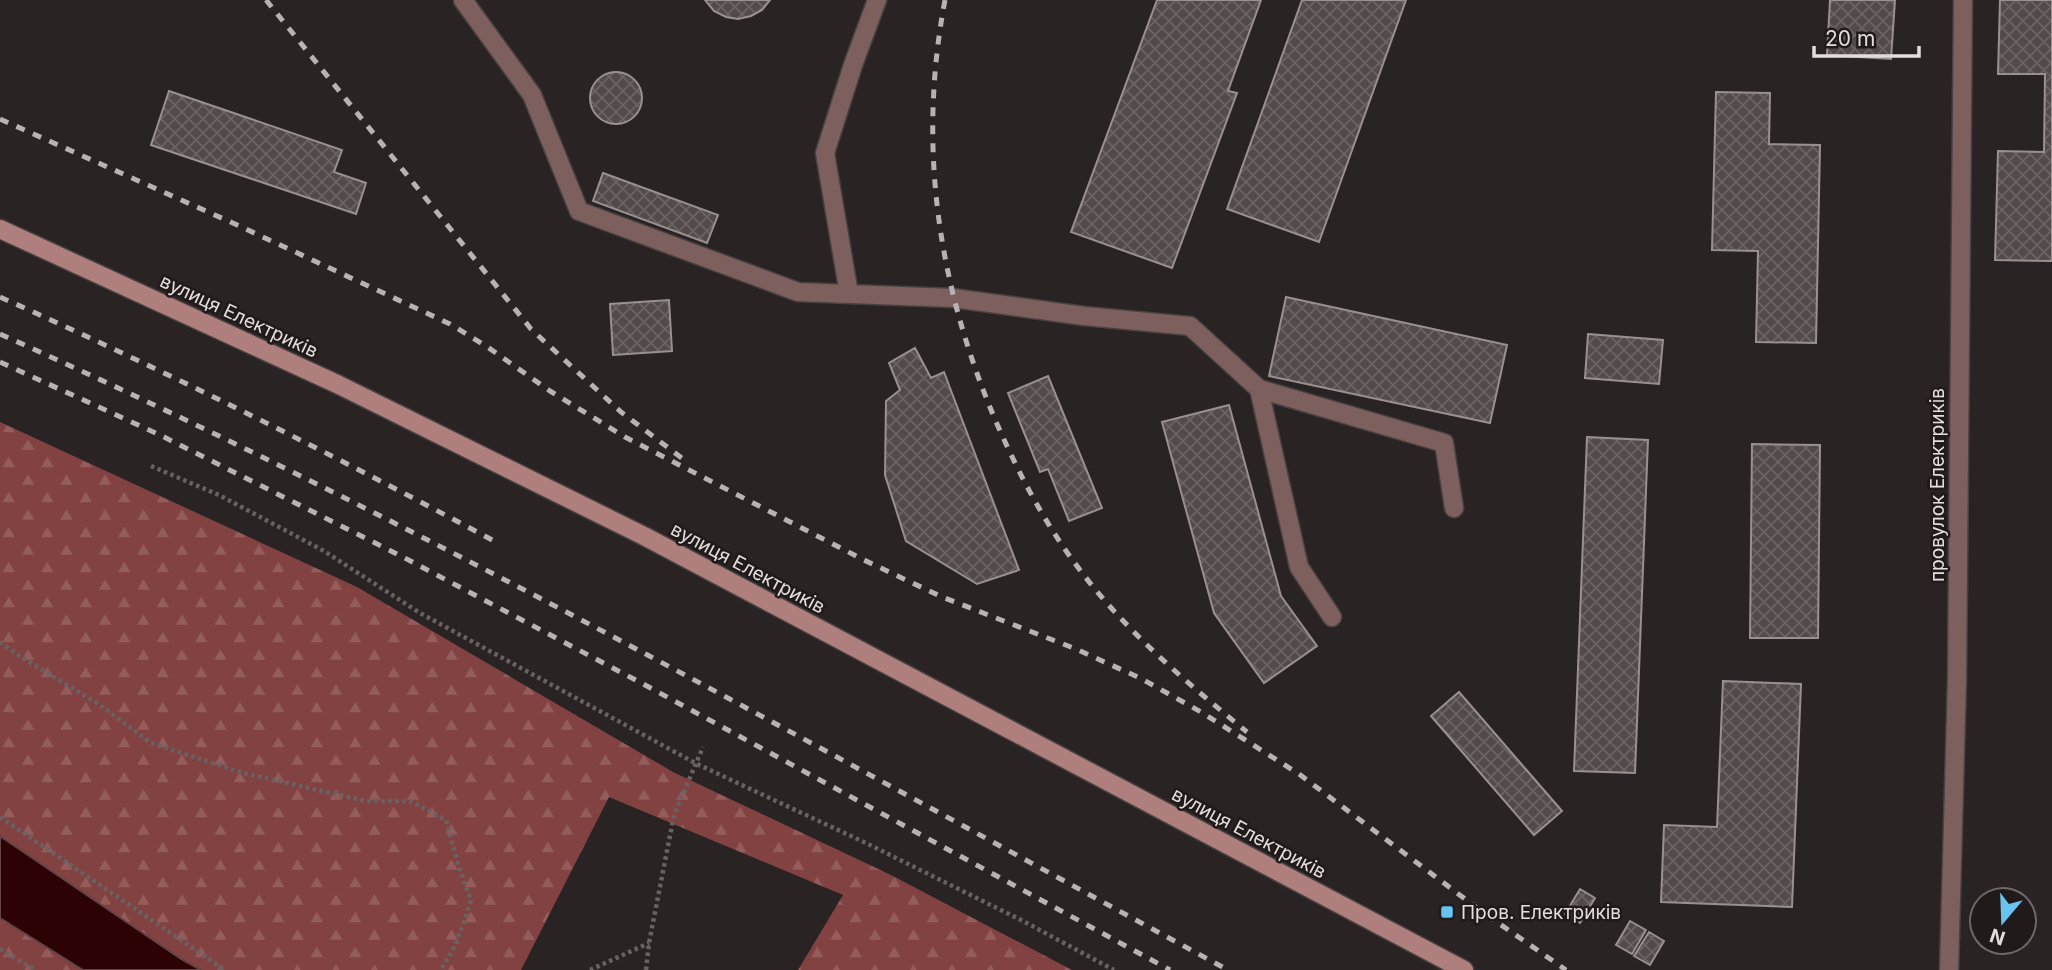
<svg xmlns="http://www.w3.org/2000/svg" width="2052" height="970" viewBox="0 0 2052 970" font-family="Inter,sans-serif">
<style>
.forest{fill:url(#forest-firs)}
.water{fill:#2c0205;stroke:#634446;stroke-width:2}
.building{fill:url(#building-cross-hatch);stroke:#999090;stroke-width:2}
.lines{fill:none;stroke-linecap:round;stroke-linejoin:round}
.lane-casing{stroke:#484141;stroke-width:21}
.street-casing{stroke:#484141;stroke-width:21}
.secondary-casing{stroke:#484141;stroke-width:21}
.path{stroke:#696262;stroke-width:4.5;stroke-dasharray:3.5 3.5;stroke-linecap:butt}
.lane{stroke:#7d5f5d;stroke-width:18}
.street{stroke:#7d5f5d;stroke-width:18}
.secondary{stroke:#ae7f7c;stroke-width:18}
.rail{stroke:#b8b2b2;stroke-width:5;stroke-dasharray:9 9;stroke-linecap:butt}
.poi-dot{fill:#69c3f1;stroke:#211a1a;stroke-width:2.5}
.labels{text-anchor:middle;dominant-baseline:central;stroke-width:5;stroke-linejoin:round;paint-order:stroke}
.street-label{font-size:19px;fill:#e3dedd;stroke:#211a1a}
.poi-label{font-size:19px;fill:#e3dedd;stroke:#211a1a;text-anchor:start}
</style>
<defs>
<pattern id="forest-firs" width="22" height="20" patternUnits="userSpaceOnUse" patternTransform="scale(1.75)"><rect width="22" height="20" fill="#824241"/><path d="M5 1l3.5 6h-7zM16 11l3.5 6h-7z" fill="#945d5c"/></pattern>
<pattern id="building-cross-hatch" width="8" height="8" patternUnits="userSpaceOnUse" patternTransform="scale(1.75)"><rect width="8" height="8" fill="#534b4a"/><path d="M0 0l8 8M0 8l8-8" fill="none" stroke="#6c6464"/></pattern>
</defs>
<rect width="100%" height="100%" fill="#2a2323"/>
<path class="forest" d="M0,422L357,587L673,772L891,875L1072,970H798L843,895L609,797L521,970H201L181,959L32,860L0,836Z
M0,918L83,970H0Z"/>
<path class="water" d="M0,836L181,959L201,970H83L0,918Z"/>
<path class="building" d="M705,0H770L762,10L751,16L738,19L726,17L714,11Z
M1157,0H1261L1228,91L1237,93L1172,268L1071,232Z
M1302,0H1406L1319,242L1227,209Z
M1830,0H1895L1891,59L1827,55Z
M2000,0H2052V261L1995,260L1998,151L2044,152L2045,74H1998Z
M590 98a26 26 0 1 1 52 0a26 26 0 1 1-52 0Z
M169,91L342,150L334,172L366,183L356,214L151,145Z
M1716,92L1770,93L1769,144L1820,145L1816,343L1756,342L1758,251L1712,250Z
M603,173L718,215L707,243L593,201Z
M1286,297L1507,345L1490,423L1269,376Z
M669,300L672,351L613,355L610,304Z
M1588,334L1663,340L1659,384L1585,378Z
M915,348L931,378L944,372L1019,570L977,584L906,541L885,475L886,401L900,390L889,363Z
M1048,376L1102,508L1069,521L1048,469L1040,472L1008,393Z
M1229,405L1281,596L1317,646L1264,683L1214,613L1162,422Z
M1587,437L1648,440L1635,773L1574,771Z
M1752,444L1820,445L1818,638H1750Z
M1723,681L1801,684L1792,907L1661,902L1664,825L1717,827Z
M1459,692L1562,811L1534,835L1431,716Z
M1580,889L1595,898L1580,923L1565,914Z
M1630,921L1646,930L1632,954L1616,945Z
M1649,932L1664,941L1650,965L1634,956Z"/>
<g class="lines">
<defs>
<path id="lane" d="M463,0L532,95L579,211L798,292L953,298L1084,316L1190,326L1259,389L1444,443L1454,508
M849,294L825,153L853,65L877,0
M1259,389L1299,567L1332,617"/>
<path id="street" d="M1949,970L1957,679L1963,0"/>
<path id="secondary" d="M0,229L337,384L644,536L1464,970"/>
</defs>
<use href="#lane" class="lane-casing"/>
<use href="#street" class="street-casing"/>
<use href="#secondary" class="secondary-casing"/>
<path class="path" d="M151,466L219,495L324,551L420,613L697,764L868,844L1023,921L1114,970
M0,642L21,657L100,705L151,743L240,772L365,801H410L446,820L458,864L471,901L456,944L441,970
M0,817L225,970
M0,949L35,970
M590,970L649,943
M646,970L649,943L674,815L703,747"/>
<use href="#lane" class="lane"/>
<use href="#street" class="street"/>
<use href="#secondary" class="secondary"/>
<path class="rail" d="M266,0L531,329L621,412L683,459
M945,0C917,147 938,287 997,424C1019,474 1044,522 1077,566C1124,630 1186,682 1247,732
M0,119L235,224L450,324L486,346L550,391L625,437L864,560L942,597L1076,649L1142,679L1201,712L1299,774L1481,911L1566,970
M0,297C168,372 332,454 494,541
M0,334C421,522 823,751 1228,970
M0,362L158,434L399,555L645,685L1170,970"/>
</g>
<rect class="poi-dot" x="1440" y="905" width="14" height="14" rx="3.5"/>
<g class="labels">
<g class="street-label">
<text transform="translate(239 316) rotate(25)">вулиця Електриків</text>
<text transform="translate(1937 485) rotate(-90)">провулок Електриків</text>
<text transform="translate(748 568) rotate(28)">вулиця Електриків</text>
<text transform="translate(1249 833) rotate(28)">вулиця Електриків</text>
</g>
<g class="poi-label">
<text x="1461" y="912">Пров. Електриків</text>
</g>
</g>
<g transform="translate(2003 921) rotate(199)"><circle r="33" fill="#211a1a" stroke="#6f6868" stroke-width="2"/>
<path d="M0-5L12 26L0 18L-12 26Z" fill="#69c3f1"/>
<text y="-10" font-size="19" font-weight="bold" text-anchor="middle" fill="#e3dedd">N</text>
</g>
<path d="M1814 46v10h105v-10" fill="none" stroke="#e3dedd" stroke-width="3.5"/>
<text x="1825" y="46" font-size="21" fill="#e3dedd" stroke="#211a1a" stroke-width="5" paint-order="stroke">20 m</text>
</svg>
